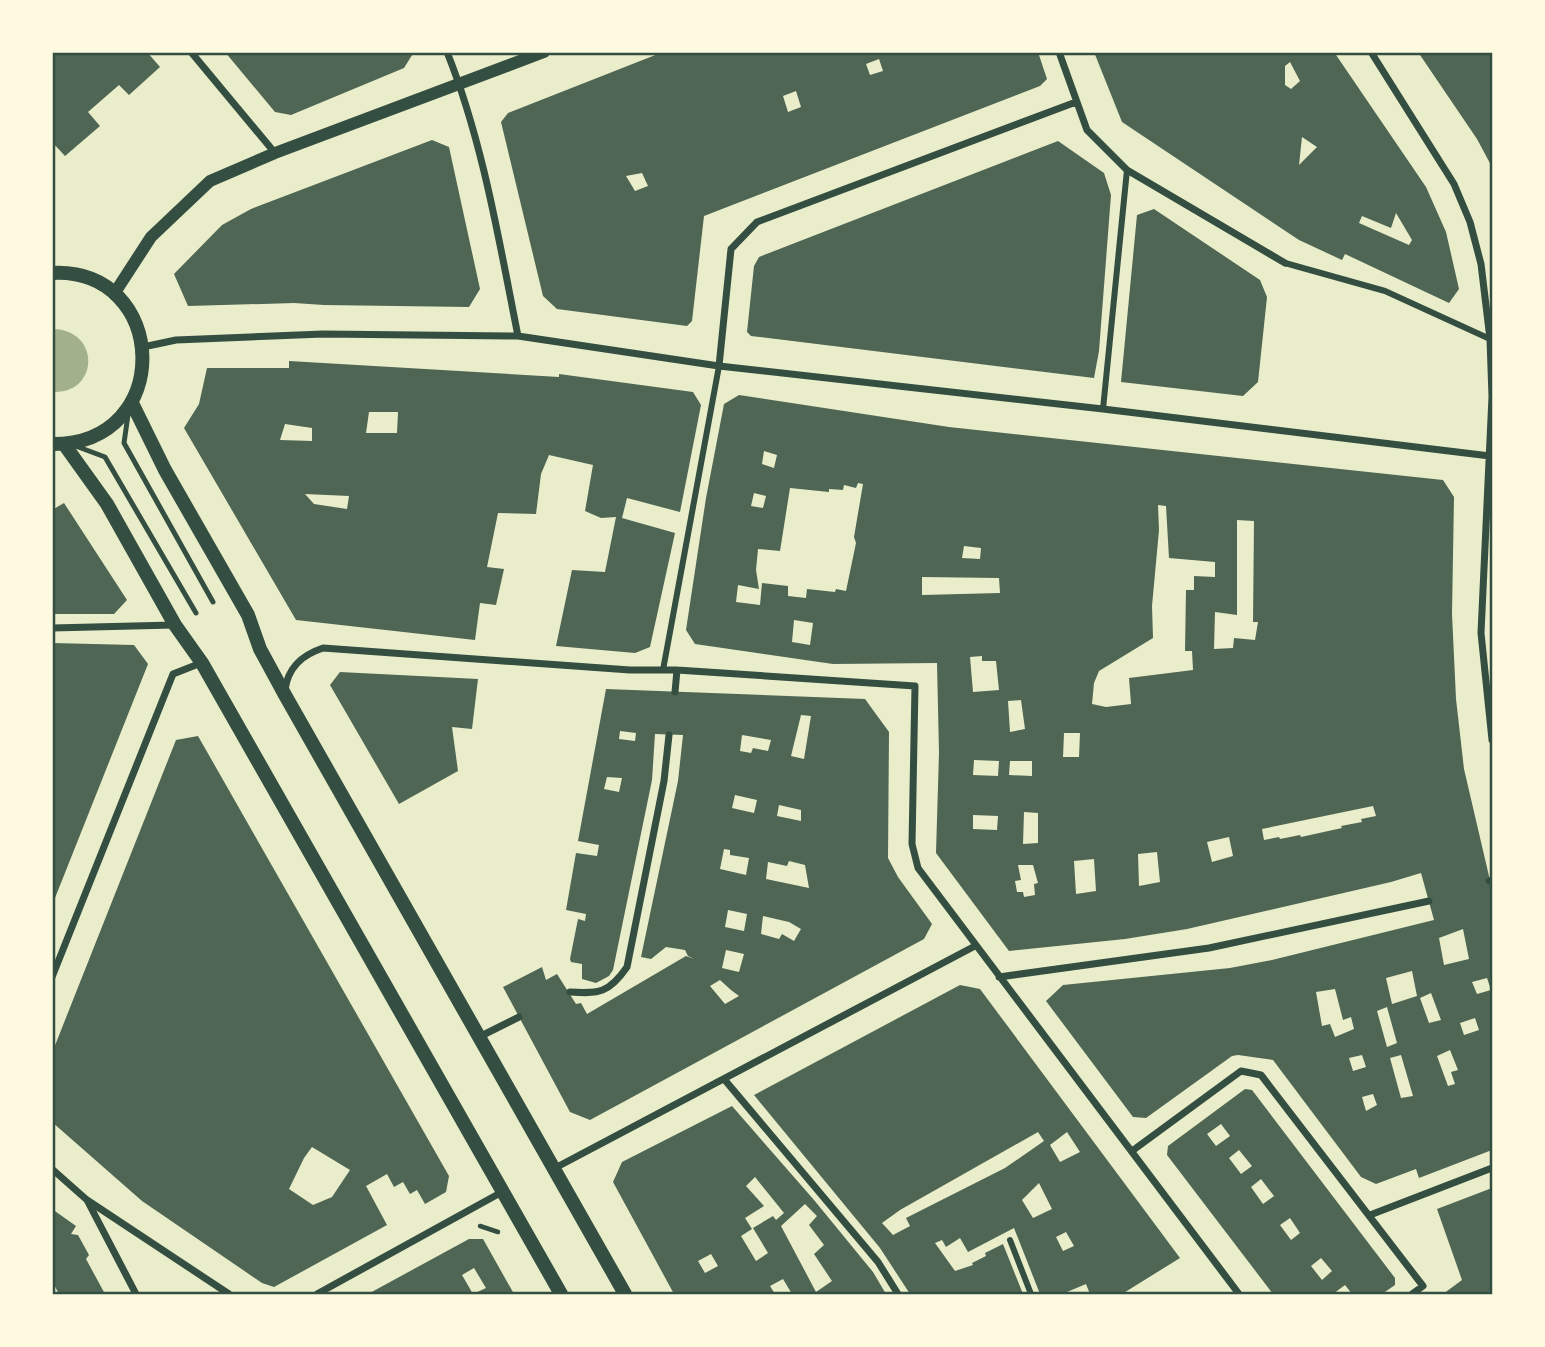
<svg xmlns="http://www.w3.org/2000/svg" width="1545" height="1347" viewBox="0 0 1545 1347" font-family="'Noto Sans',sans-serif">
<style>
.water{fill:#a3b18a}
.building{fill:#4f6655;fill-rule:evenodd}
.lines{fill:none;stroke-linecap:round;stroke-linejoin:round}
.path{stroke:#344e41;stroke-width:4.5}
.service{stroke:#344e41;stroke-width:5}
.pedestrian{stroke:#344e41;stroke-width:6}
.minor{stroke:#344e41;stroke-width:7}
.tertiary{stroke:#344e41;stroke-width:12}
.secondary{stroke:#344e41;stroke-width:14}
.neatline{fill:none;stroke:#344e41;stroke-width:2.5}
</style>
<rect width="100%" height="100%" fill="#e9edc9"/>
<path class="water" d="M53,329C101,330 99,394 53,392Z"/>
<path class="building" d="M57,52H147L160,67L129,95L119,85L88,112L100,126L65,156L52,142V57Z
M225,52H414L404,68L291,115L275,112Z
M663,52H1038L1047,79L1040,86L704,216L692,321L687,326L557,309L543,296L501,122L508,113ZM879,59L883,71L870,75L866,64ZM796,91L801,107L788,112L783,96ZM642,173L648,186L635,191L626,176Z
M1094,52H1334L1426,187L1446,232L1459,289L1449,303L1345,254L1342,260L1299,240L1122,122ZM1290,62L1300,81L1291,89L1285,85V66ZM1302,137L1317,147L1299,165ZM1396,213L1412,240L1409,245L1359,223L1362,216L1391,228Z
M1418,52H1492V167L1477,139Z
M432,140L449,147L480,289L469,307L324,305L294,303L188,306L174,274L222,225L251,209Z
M1058,141L1104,173L1111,195L1099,351L1094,378L751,336L747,332L754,266L759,257Z
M1154,209L1260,280L1267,297L1258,382L1243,396L1121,382L1137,215Z
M289,361L559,377V374L693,392L701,405L680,512L627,498L622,518L675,533L650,647L635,653L556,646L572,570L605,572L616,517L601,518L585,511L593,465L549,455L541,474L536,514L498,513L487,567L504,569L496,605L480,603L475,640L296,620L184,428L199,404L207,368H289ZM369,412H398L397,433H366ZM285,424L312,428V441L280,440ZM305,494L349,496L347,509L314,504Z
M739,395L949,427L1443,480L1454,497L1452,614L1456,699L1464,769L1492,889V1150L1419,1178L1416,1169L1376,1184L1361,1177L1273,1060L1238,1055L1232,1056L1146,1118L1133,1117L1046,1001L1063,985L1230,968L1272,960L1434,920L1421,873L1391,882L1187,929L1125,939L1009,951L936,853L939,753L937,663L833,664L695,644L686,630L706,498L724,404ZM764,451L777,455L774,468L762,464ZM858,483L863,484L854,537L856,543L846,591L836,589L835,592L807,589L806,598L788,596V586L762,583L760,605L736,602L738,585L759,589L756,570L758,549L780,551L790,488L829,492V489L843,490L844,485L856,488ZM754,493L766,496L763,508L751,506ZM1158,505L1166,506L1169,558L1215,562V577L1194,576V590H1186L1185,651H1192L1193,670L1129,678L1131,704L1106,707L1092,704L1094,683L1099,671L1153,638L1152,606L1159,530ZM1237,520L1254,521L1253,622H1258L1255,640L1234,638L1233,648L1214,649L1215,612L1237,615ZM964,546L981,548L980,559L962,558ZM922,577L999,578L1000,593L922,595ZM794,620L813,623L810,645L792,642ZM982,656V661H996L999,690L973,692L970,657ZM1021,700L1025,729L1010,732L1008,701ZM1064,733H1080L1079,757H1063ZM974,760L999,761L998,776L973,775ZM1010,761H1032V776L1009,775ZM1373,806L1376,816L1361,819L1362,822L1341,826L1342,828L1301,837L1300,835L1280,839L1279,837L1264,840L1262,829ZM1024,812L1038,813V843L1023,844ZM973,815L998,816L997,830L973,829ZM1229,837L1233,856L1212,862L1207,842ZM1157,852L1160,882L1139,886L1138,854ZM1094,859L1096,891L1076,894L1074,861ZM1018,865H1033L1038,883L1034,884L1035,895L1024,897L1023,892H1017L1015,881L1021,880ZM1463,929L1469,959L1444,965L1439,938ZM1412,971L1417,996L1392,1004L1386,978ZM1487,978L1491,990L1477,994L1472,982ZM1335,989L1343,1020L1351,1017L1354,1029L1335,1037L1330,1024L1322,1026L1316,992ZM1431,993L1441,1020L1429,1023L1420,998ZM1387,1007L1397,1043L1387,1047L1377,1011ZM1475,1018L1479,1030L1464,1035L1460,1023ZM1450,1050L1458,1070L1451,1072L1455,1084L1448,1086L1437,1056ZM1362,1055L1366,1067L1353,1071L1349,1058ZM1401,1055L1413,1096L1401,1098L1390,1058ZM1373,1094L1377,1105L1366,1111L1362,1097Z
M64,503L127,600L114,614H52V510Z
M52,643L134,645L148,664L53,903Z
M340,672L478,679L472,729L452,727L458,771L399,804L330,685Z
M606,689L865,699L889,732L888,858L898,877L932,924L924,939L590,1120L570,1112L503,987L542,967L546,980L557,974L576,1004L581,1003L587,1014L686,956L694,959L688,956L685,950L666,947L651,959L641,957L678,781L683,735L655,734L652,780L613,970L609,976L596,983L582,979V964L571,962L570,959L578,919L585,921L586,914L566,910L576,853L597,856L599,845L578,841ZM801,715L811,716L804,759L791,756ZM620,731L636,733L635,741L619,739ZM742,735L771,740L768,751L753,748L751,753L740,751ZM607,777L622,778L619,792L604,789ZM735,795L757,800L754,813L732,808ZM779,805L801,810V821L777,816ZM724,849L730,850V855L749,858L746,875L720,869ZM789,861L805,865L809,888L766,879L768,862L787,866ZM728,910L747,914L744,931L725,927ZM763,916L789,922L801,929L794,941L782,934L779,939L761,934ZM726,950L744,954L739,972L722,968ZM720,980L731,990L739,996L725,1004L710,986Z
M198,736L449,1176L446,1192L425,1204L417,1190L410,1194L403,1182L394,1187L387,1174L366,1186L387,1225L274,1287L262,1283L142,1201L52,1122V1053L176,740ZM312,1147L350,1170L332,1197L313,1205L289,1189L304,1158Z
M960,985L980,989L1180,1258L1122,1294H1090L1086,1284L1067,1292L1068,1294H1040L1014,1228L968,1252L960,1238L946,1247L942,1240L935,1243L955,1271L973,1265L972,1263L986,1256L985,1253L1003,1244L1023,1294H910L880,1248L754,1095ZM1038,1132L1044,1141L1005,1168L906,1218L910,1226L893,1235L882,1223L900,1210ZM1067,1132L1080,1152L1060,1162L1050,1145ZM1039,1183L1052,1209L1033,1218L1022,1200ZM1066,1232L1074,1246L1063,1251L1056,1237Z
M1245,1089L1252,1090L1395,1278V1285L1382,1294H1352L1345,1285L1333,1294H1273L1167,1155L1168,1146ZM1221,1124L1230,1136L1216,1146L1207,1134ZM1239,1150L1252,1166L1241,1174L1229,1158ZM1261,1179L1274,1196L1263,1204L1251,1187ZM1290,1218L1300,1233L1291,1240L1280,1225ZM1321,1258L1332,1271L1322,1280L1311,1266Z
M732,1106L814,1200L873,1272L886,1294H792L783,1279L770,1286L775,1294H674L613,1182L622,1162ZM755,1177L784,1213L776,1220L773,1216L753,1228L768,1253L756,1261L741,1236L752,1229L745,1218L764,1206L746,1186ZM805,1204L817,1216L809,1225L824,1245L814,1254L832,1281L816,1292L781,1226ZM711,1254L718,1266L705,1273L698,1261Z
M1492,1188V1294H1443L1462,1280L1437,1209Z
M52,1209L76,1226L71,1234L78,1235L89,1255L86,1259L105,1294H59L52,1281Z
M469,1239H483L514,1294H473L486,1288L474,1268L462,1275L473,1294H368Z"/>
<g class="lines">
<path class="path" d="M480,1226L498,1232"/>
<path class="service" d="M128,415L124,443L213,602
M73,445L105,457L196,613"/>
<path class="pedestrian" d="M1285,263L1385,291L1490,339
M1103,409L1127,170
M663,670L719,366
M1010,1240L1031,1294"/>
<path class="minor" d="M191,52L275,153
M447,52C483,142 499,241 518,336
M1059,52L1087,130L1127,170L1285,263
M1371,52L1454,184L1470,222L1481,264L1490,339L1492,397L1481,633L1492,740
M143,347L176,340L323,334L518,336L719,366L1103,409L1490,456
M719,366L731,249L757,222L1076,102
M52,628L174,625
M285,690C288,667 302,655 323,648L630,670H677L915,686L912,844L918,868L1239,1294
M675,692L677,670
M1489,881L1492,880
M52,977L173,674L201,663
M999,977L1209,948L1429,901
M570,992C599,994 609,993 627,967L664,781L669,735
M481,1036L519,1017
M724,1079L878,1262L898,1294
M1132,1151L1241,1071L1261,1075L1423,1286L1412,1294
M555,1168L975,946
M52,1169L87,1200L229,1294
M87,1200L136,1294
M1370,1215L1492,1168
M317,1294L502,1192"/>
<path class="tertiary" d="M114,294L151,237L210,181L275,153L544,52"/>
<path class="secondary" d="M52,273C169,267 176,445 52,444
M132,403L165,470L248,615L260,649L285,695L625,1294
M64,444L107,504L175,625L202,663L561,1294"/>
</g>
<rect width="1545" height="1347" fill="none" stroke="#fefae0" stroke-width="108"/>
<rect x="54" y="54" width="1437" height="1239" class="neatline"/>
</svg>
